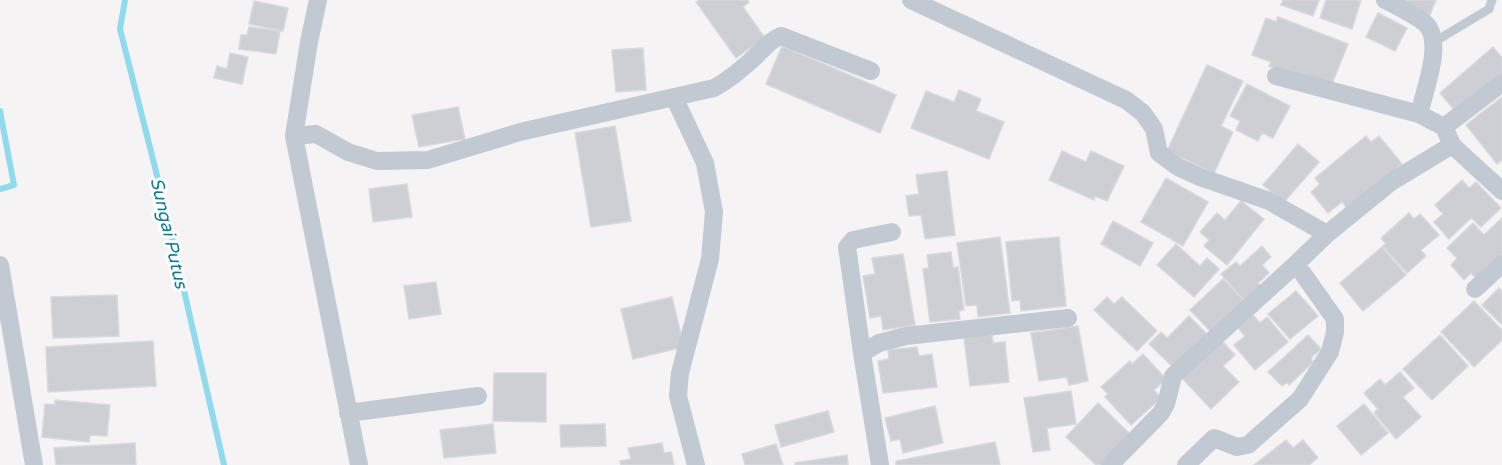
<svg xmlns="http://www.w3.org/2000/svg" width="1502" height="465" viewBox="0 0 1502 465" font-family="'Varela Round',sans-serif">
<style>
.lines{fill:none;stroke-linecap:round;stroke-linejoin:round}
.stream{stroke:#90daee;stroke-width:6}
.building{fill:#cdcfd5;stroke:#d7d9de;stroke-width:1.5}
.service{stroke:#c1cad2;stroke-width:9}
.minor{stroke:#c1cad2;stroke-width:18}
.labels{text-anchor:middle;dominant-baseline:central;stroke-width:6;stroke-linejoin:round;paint-order:stroke}
.water-label{font-size:18px;font-style:italic;fill:#0c7c9b;stroke:#fff}
</style>
<rect width="100%" height="100%" fill="#f5f3f3"/>
<g class="lines">
<path class="stream" d="M125,0L120,29L163,199L224,465
M0,111L14,185L0,189"/>
</g>
<path class="building" d="M699,0H748L749,2L743,7L765,38L736,58L696,2Z
M1283,0H1319L1313,16L1281,5Z
M1326,0H1361L1352,29L1320,18Z
M1397,0H1436L1430,15Z
M254,1L288,8L283,31L249,24Z
M1378,13L1407,28L1395,51L1366,37Z
M1278,17L1348,44L1330,89L1269,66L1271,62L1252,55L1266,18L1276,22Z
M249,27L280,31L276,54L239,49L241,35H247Z
M782,46L896,95L880,133L766,84Z
M1493,47L1502,58V85L1462,119L1440,93Z
M643,48L646,90L616,92L612,50Z
M230,53L248,57L242,84L214,78L217,66L227,69Z
M1207,65L1243,81L1221,126L1233,132L1214,173L1167,151Z
M1247,84L1290,106L1273,138L1262,133L1258,141L1236,130L1240,121L1230,116Z
M959,90L981,99L976,111L1004,122L989,159L911,128L926,91L954,102Z
M1502,97V160L1497,164L1466,125Z
M458,107L465,139L419,147L412,115Z
M615,126L631,221L591,227L575,133Z
M1366,136L1371,142L1379,136L1402,164L1347,208L1342,202L1328,213L1311,192L1320,184L1315,178Z
M1298,144L1319,162L1284,202L1263,185Z
M1062,151L1086,162L1091,151L1124,166L1107,201L1095,196L1094,200L1049,180Z
M947,171L955,235L925,239L921,215L909,216L906,196L919,194L916,175Z
M1166,178L1208,202L1183,246L1141,222Z
M1462,180L1469,188L1476,182L1501,208L1481,227L1471,218L1449,239L1434,222L1443,214L1435,205Z
M407,184L412,217L373,222L369,189Z
M1241,201L1264,219L1227,265L1204,246L1209,240L1200,232L1217,213L1225,220Z
M1409,213L1414,219L1420,214L1439,235L1421,250L1426,256L1407,273L1383,246L1386,244L1381,238Z
M1502,218V263L1477,279L1471,273L1464,280L1451,265L1457,258L1447,248L1473,223L1484,235Z
M1113,221L1153,243L1140,266L1101,244Z
M1000,237L1010,313L978,317L977,305L966,306L957,243Z
M1059,237L1066,306L1021,311L1020,300L1012,301L1006,242Z
M1176,244L1200,266L1207,258L1219,269L1194,297L1157,265Z
M1262,246L1271,257L1262,265L1269,273L1258,283L1261,287L1245,301L1221,274L1236,262L1240,266Z
M1382,247L1406,275L1363,311L1340,283Z
M951,252L953,268L958,267L964,310L959,311L960,319L930,322L923,269L929,268L927,255Z
M903,254L915,325L883,330L881,316L870,318L863,276L875,274L872,258Z
M1223,279L1244,301L1212,333L1190,310Z
M436,282L441,314L409,319L404,286Z
M1499,288L1502,291V325L1482,305Z
M1296,291L1318,316L1290,339L1268,314Z
M117,295L119,336L53,338L51,297Z
M672,297L684,347L633,359L621,309Z
M1107,297L1114,304L1122,297L1157,331L1137,351L1094,310Z
M1474,301L1502,330V340L1474,367L1441,332Z
M1253,315L1260,323L1267,317L1288,342L1255,370L1234,345L1245,336L1238,328Z
M1189,316L1207,334L1174,368L1149,344L1161,332L1167,338Z
M1078,326L1088,381L1069,385L1067,377L1039,381L1031,333Z
M992,335L993,343L1005,342L1009,382L970,386L964,338Z
M1308,335L1321,349L1311,358L1313,362L1289,385L1287,382L1282,386L1268,372Z
M1440,335L1468,366L1432,400L1403,369Z
M1220,339L1235,355L1223,366L1239,382L1211,409L1180,376Z
M153,341L156,386L48,392L46,347Z
M917,347L919,356L932,354L937,387L883,393L878,361L889,359L888,350Z
M1143,354L1166,379L1154,390L1161,398L1131,425L1105,397L1108,394L1101,387L1130,361L1132,364Z
M1400,372L1414,388L1403,397L1421,417L1396,439L1374,413L1378,409L1364,393L1380,379L1385,385Z
M494,373H546V422L493,421Z
M1071,391L1076,424L1047,428L1050,450L1033,452L1024,398Z
M55,400L110,405L107,436L90,435L89,442L42,437L45,404L55,405Z
M1098,403L1130,434L1101,465H1096L1066,437Z
M1364,404L1388,433L1361,455L1337,426Z
M935,406L943,443L903,453L900,439L891,441L885,418Z
M828,411L834,432L781,447L775,425Z
M493,424L496,453L444,458L440,430Z
M605,424L606,446L561,447L560,425Z
M1286,440L1293,448L1303,440L1318,458L1309,465H1254Z
M995,442L1000,465H896V461Z
M135,443L136,465H56L54,448Z
M662,443L664,453L671,452L674,465H621L620,461L631,459L628,448Z
M776,444L783,465H745L742,454Z
M847,455L848,465H795V463Z"/>
<g class="lines">
<path class="service" d="M1434,42L1489,9L1492,0"/>
<path class="minor" d="M318,0L309,42L294,136L359,465
M911,0L1126,100L1143,113L1154,129L1159,153L1178,167L1200,177L1269,201L1327,234
M1385,0C1395,5 1418,17 1426,24C1444,42 1424,92 1419,114L1444,127L1452,145L1502,191
M1276,76L1419,114
M674,97L705,163L714,212L710,259L680,373L678,396L696,465
M1444,127L1502,83
M294,136L316,134L348,152L377,161L428,160L520,132L714,88C729,80 743,68 756,56C765,47 769,41 781,36L871,71
M0,265L34,465
M1475,289L1502,264
M862,353L847,247L853,240L892,232
M348,413L478,396
M880,465L862,353L879,343L906,336L1068,318
M1110,465L1161,413L1166,404L1173,376L1186,364L1296,264L1327,234L1391,182L1452,145
M1186,465L1214,438L1237,447L1248,445L1300,399L1330,352L1335,332V319L1296,264"/>
</g>
<g class="labels">
<g class="water-label">
<text transform="translate(169 233) rotate(77)">Sungai Putus</text>
</g>
</g>
</svg>
